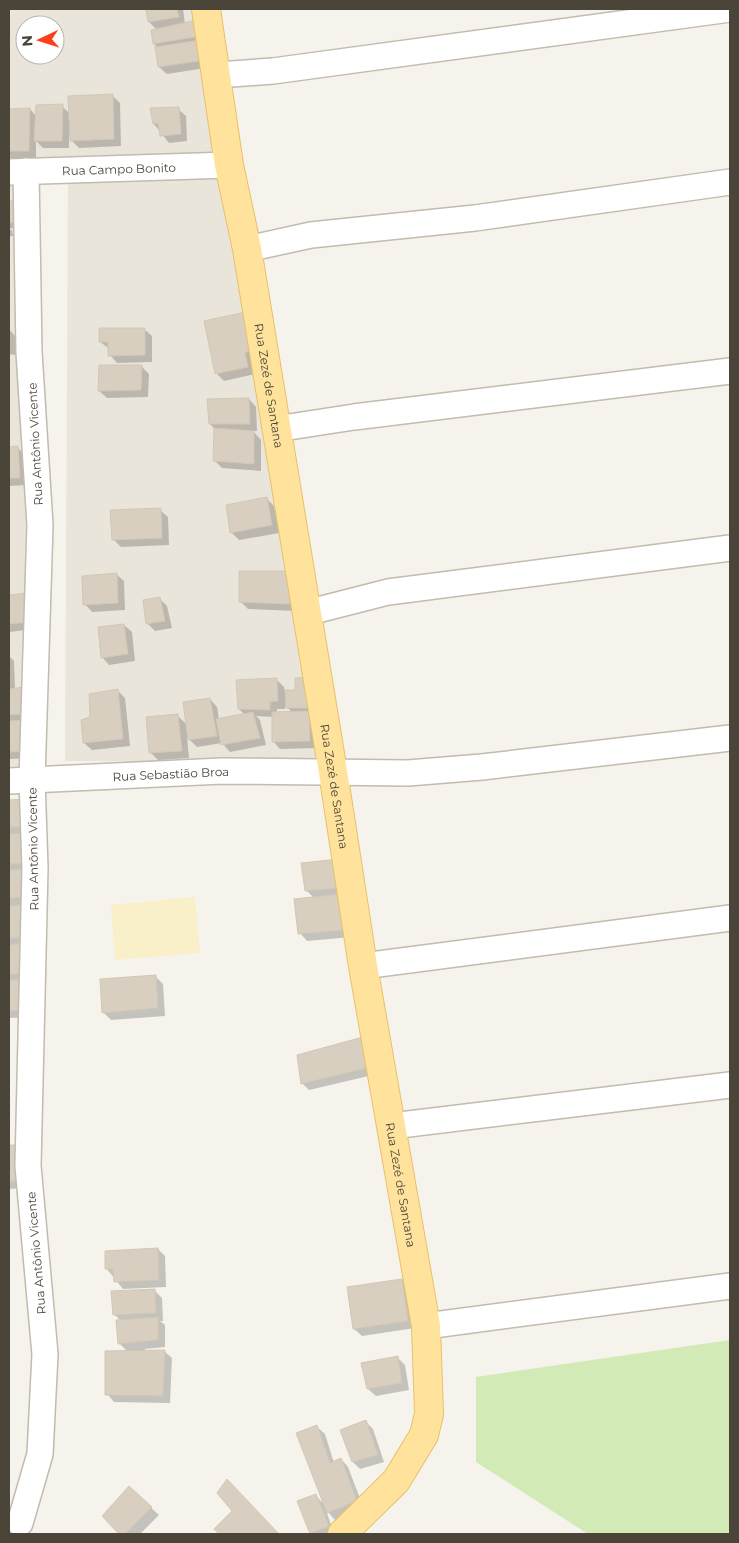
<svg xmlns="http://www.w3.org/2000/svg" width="739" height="1543" viewBox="0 0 739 1543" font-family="Montserrat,sans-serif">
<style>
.residential{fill:#eae5da;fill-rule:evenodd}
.green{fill:#d2eab5}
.sand{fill:#f9efc9}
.shadow{fill:#0003;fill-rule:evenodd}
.building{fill:#d8cfc1;stroke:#d3c7b4}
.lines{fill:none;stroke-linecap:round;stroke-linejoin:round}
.minor-casing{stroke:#c2bbae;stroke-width:28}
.major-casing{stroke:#e6c16a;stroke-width:30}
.minor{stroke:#fff;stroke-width:25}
.major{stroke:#ffe39c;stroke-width:28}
.labels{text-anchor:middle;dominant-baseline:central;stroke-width:4.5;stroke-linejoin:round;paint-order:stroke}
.street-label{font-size:12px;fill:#4b4439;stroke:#fff}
</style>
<rect width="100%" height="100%" fill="#f6f3ec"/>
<path class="residential" d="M9,9H201L222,155L9,162ZM25,25H55V55H25Z
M225,171L327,763L65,761L68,182Z
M9,183H18L34,526L28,769L9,770Z"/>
<path class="green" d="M730,1340V1534H588L476,1462V1377Z"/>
<path class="sand" d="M195,897L200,953L115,960L111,905Z"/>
<path class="shadow" d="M147,9H183L185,24L196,21L212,67L167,74L159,67L158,48L154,44L152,31L157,30L149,22Z
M112,95L120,103L121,146L79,148L71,140V133H69V148H43L36,141V158L9,159L10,110L30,109L36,116L62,106L70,114Z
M178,109L186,116L187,141L169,143L154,124L152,110Z
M9,202H13L21,210V230L9,228Z
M9,230H12L13,236H9Z
M246,313L255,374L224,381L216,373Z
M9,329L16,337L15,355L9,354Z
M144,329L152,336V362L117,363L110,355V349L100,342Z
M141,366L149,374L148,397L107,398L99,391Z
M249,399L256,407L257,431H253L261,440V471L222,468L214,460L215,429L210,424Z
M9,448H18L25,455L27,485L9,486Z
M266,498L274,506L279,533L239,540L231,532Z
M160,510L168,517L169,545L121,547L114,540Z
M289,573L297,611L248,609L240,601Z
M116,574L124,581L125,610L92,612L85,604Z
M27,595L36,629L9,632V596Z
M159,598L167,606L172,628L155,631L148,624L144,601Z
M124,625L132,632L135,661L109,665L102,657Z
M9,656L14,661L15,689L32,758L9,759Z
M311,678L317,748L280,749L273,741V717L256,716L260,720L266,745L230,752L222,743L197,747L187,737L189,758L158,760L150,752L177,715L187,725L210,699L217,707L219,719L244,714L239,709L277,680L284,687L285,692H296ZM285,705L293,713H277V709H285Z
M118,691L125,698L130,746L92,750L84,743L83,720L91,718Z
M9,801H27L32,1017L9,1018V908L11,907L9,904V836L12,835L9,832Z
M339,861L352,937L307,941L300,933L314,898L306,890Z
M155,976L163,984L165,1016L111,1020L103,1012Z
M371,1046L377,1074L309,1090L302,1083Z
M21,1146L29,1188L9,1189V1147Z
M158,1249L165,1256L166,1287L123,1289L106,1268Z
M401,1280L409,1288L415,1328L362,1336L354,1329Z
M154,1290L162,1298L163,1321H160L165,1325V1347L145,1349V1351H164L172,1358L170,1403L114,1402L107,1394L127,1351L119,1343L121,1321L114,1314Z
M397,1357L405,1365L409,1390L376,1396L368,1389Z
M366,1422L373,1429L384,1462L360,1469L353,1462Z
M317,1427L325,1434L334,1463L341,1459L348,1467L364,1509L335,1520L326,1510L334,1534L311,1533L315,1495L325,1505Z
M129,1488L159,1515L140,1534H120L104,1516Z
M234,1489L277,1534H221L216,1529L234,1511Z"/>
<path class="building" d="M146,9H177L179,17L148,22Z
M197,20L201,36L153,44L151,30Z
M200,40L205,60L158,67L155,47Z
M113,94L114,139L70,141L68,96Z
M63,104L62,141H34L36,105Z
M179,107L181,134L160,136L158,123L153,124L150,108Z
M30,108L29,151H9V109Z
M9,201H14V223L9,222Z
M246,312L254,349L245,353L248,367L215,374L204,321Z
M99,328H145V355L108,356V342H99Z
M99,365H142L141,390L98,391Z
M249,398L250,424H209L207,399Z
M214,428L254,431V464L213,461Z
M18,446L20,478H9V447Z
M267,497L272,525L230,533L226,505Z
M161,508L162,538L112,540L110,510Z
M239,571H290V604L239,602Z
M117,573L118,603L83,605L82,576Z
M28,593L29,622L9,624V595Z
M160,597L165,621L146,624L143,600Z
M124,624L128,654L101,658L98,627Z
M311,677L312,708H286L285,690H295V678Z
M277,678L278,701L270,702V710L238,709L236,680Z
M25,687L26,714L9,715V689Z
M118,689L123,739L83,743L81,720L90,717L89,694Z
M210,698L217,736L188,740L183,702Z
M309,711L310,741L272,742V712Z
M253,712L260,738L221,745L216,719Z
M178,714L182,751L149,753L146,717Z
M25,720V751L9,752V721Z
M28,799L27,827H9V800Z
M28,833V863L9,864V834Z
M339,859L342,888L305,891L301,863Z
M30,869L26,897L9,898V870Z
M341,894L345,930L298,934L294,899Z
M25,904L27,936L9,939V906Z
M24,943L26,973L9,975V945Z
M156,975L158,1008L102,1013L100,979Z
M26,979L25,1010L9,1011V980Z
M363,1037L371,1067L301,1084L297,1055Z
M9,1145H21L22,1181H9Z
M158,1248L159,1280L114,1282L113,1269H105V1251Z
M402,1279L408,1321L353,1329L347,1287Z
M155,1289L156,1313L113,1315L111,1291Z
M158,1317V1340L118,1344L116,1320Z
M165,1350L163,1396L105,1395V1351Z
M398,1356L402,1383L367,1389L361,1363Z
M366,1420L378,1455L352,1462L340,1430Z
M317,1425L330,1463L341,1458L357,1501L327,1513L296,1433Z
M227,1479L279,1534H219L214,1529L232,1511L217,1493Z
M129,1486L152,1507L125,1534H119L102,1516Z
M316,1494L329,1526L310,1534L297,1501Z"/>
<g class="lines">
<defs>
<g id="minor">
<path d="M218,75L273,71L730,9"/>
<path id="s1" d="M9,172L229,165"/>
<path d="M247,249L311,235L475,218L730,182"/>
<path d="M276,429L354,417L730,371"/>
<path d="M306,613L388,592L730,548"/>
<path id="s2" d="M9,781L222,771L408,773L482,767L730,738"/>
<path d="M363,966L730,918"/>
<path d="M392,1126L730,1085"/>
<path d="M426,1326L730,1286"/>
<path d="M20,1523L40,1454L45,1354L28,1166L35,868L32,779L40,525L29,352L26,171"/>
</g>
<g id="major">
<path id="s3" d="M206,9L229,165L247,249L333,772L363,966L426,1326L429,1414L424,1435L396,1481L342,1534"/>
</g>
</defs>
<use href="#minor" class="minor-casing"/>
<use href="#major" class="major-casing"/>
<use href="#minor" class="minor"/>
<use href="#major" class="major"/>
</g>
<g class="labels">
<g class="street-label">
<text stroke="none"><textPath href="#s1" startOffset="110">Rua Campo Bonito</textPath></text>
<text stroke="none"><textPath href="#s3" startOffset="382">Rua Zezé de Santana</textPath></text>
<text transform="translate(35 444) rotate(-93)">Rua Antônio Vicente</text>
<text stroke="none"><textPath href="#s2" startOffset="162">Rua Sebastião Broa</textPath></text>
<text stroke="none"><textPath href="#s3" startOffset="788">Rua Zezé de Santana</textPath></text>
<text transform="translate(33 849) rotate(-91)">Rua Antônio Vicente</text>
<text stroke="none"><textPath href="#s3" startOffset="1192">Rua Zezé de Santana</textPath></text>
<text transform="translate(36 1253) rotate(-95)">Rua Antônio Vicente</text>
</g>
</g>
<rect width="739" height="1543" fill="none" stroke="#4b4439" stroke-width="20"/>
<g transform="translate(40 40) rotate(266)"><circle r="24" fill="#ffffff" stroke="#b7b4b0"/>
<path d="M0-4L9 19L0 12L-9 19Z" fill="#fc3f1d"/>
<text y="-8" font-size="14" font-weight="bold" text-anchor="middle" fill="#4b4439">N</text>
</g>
</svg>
